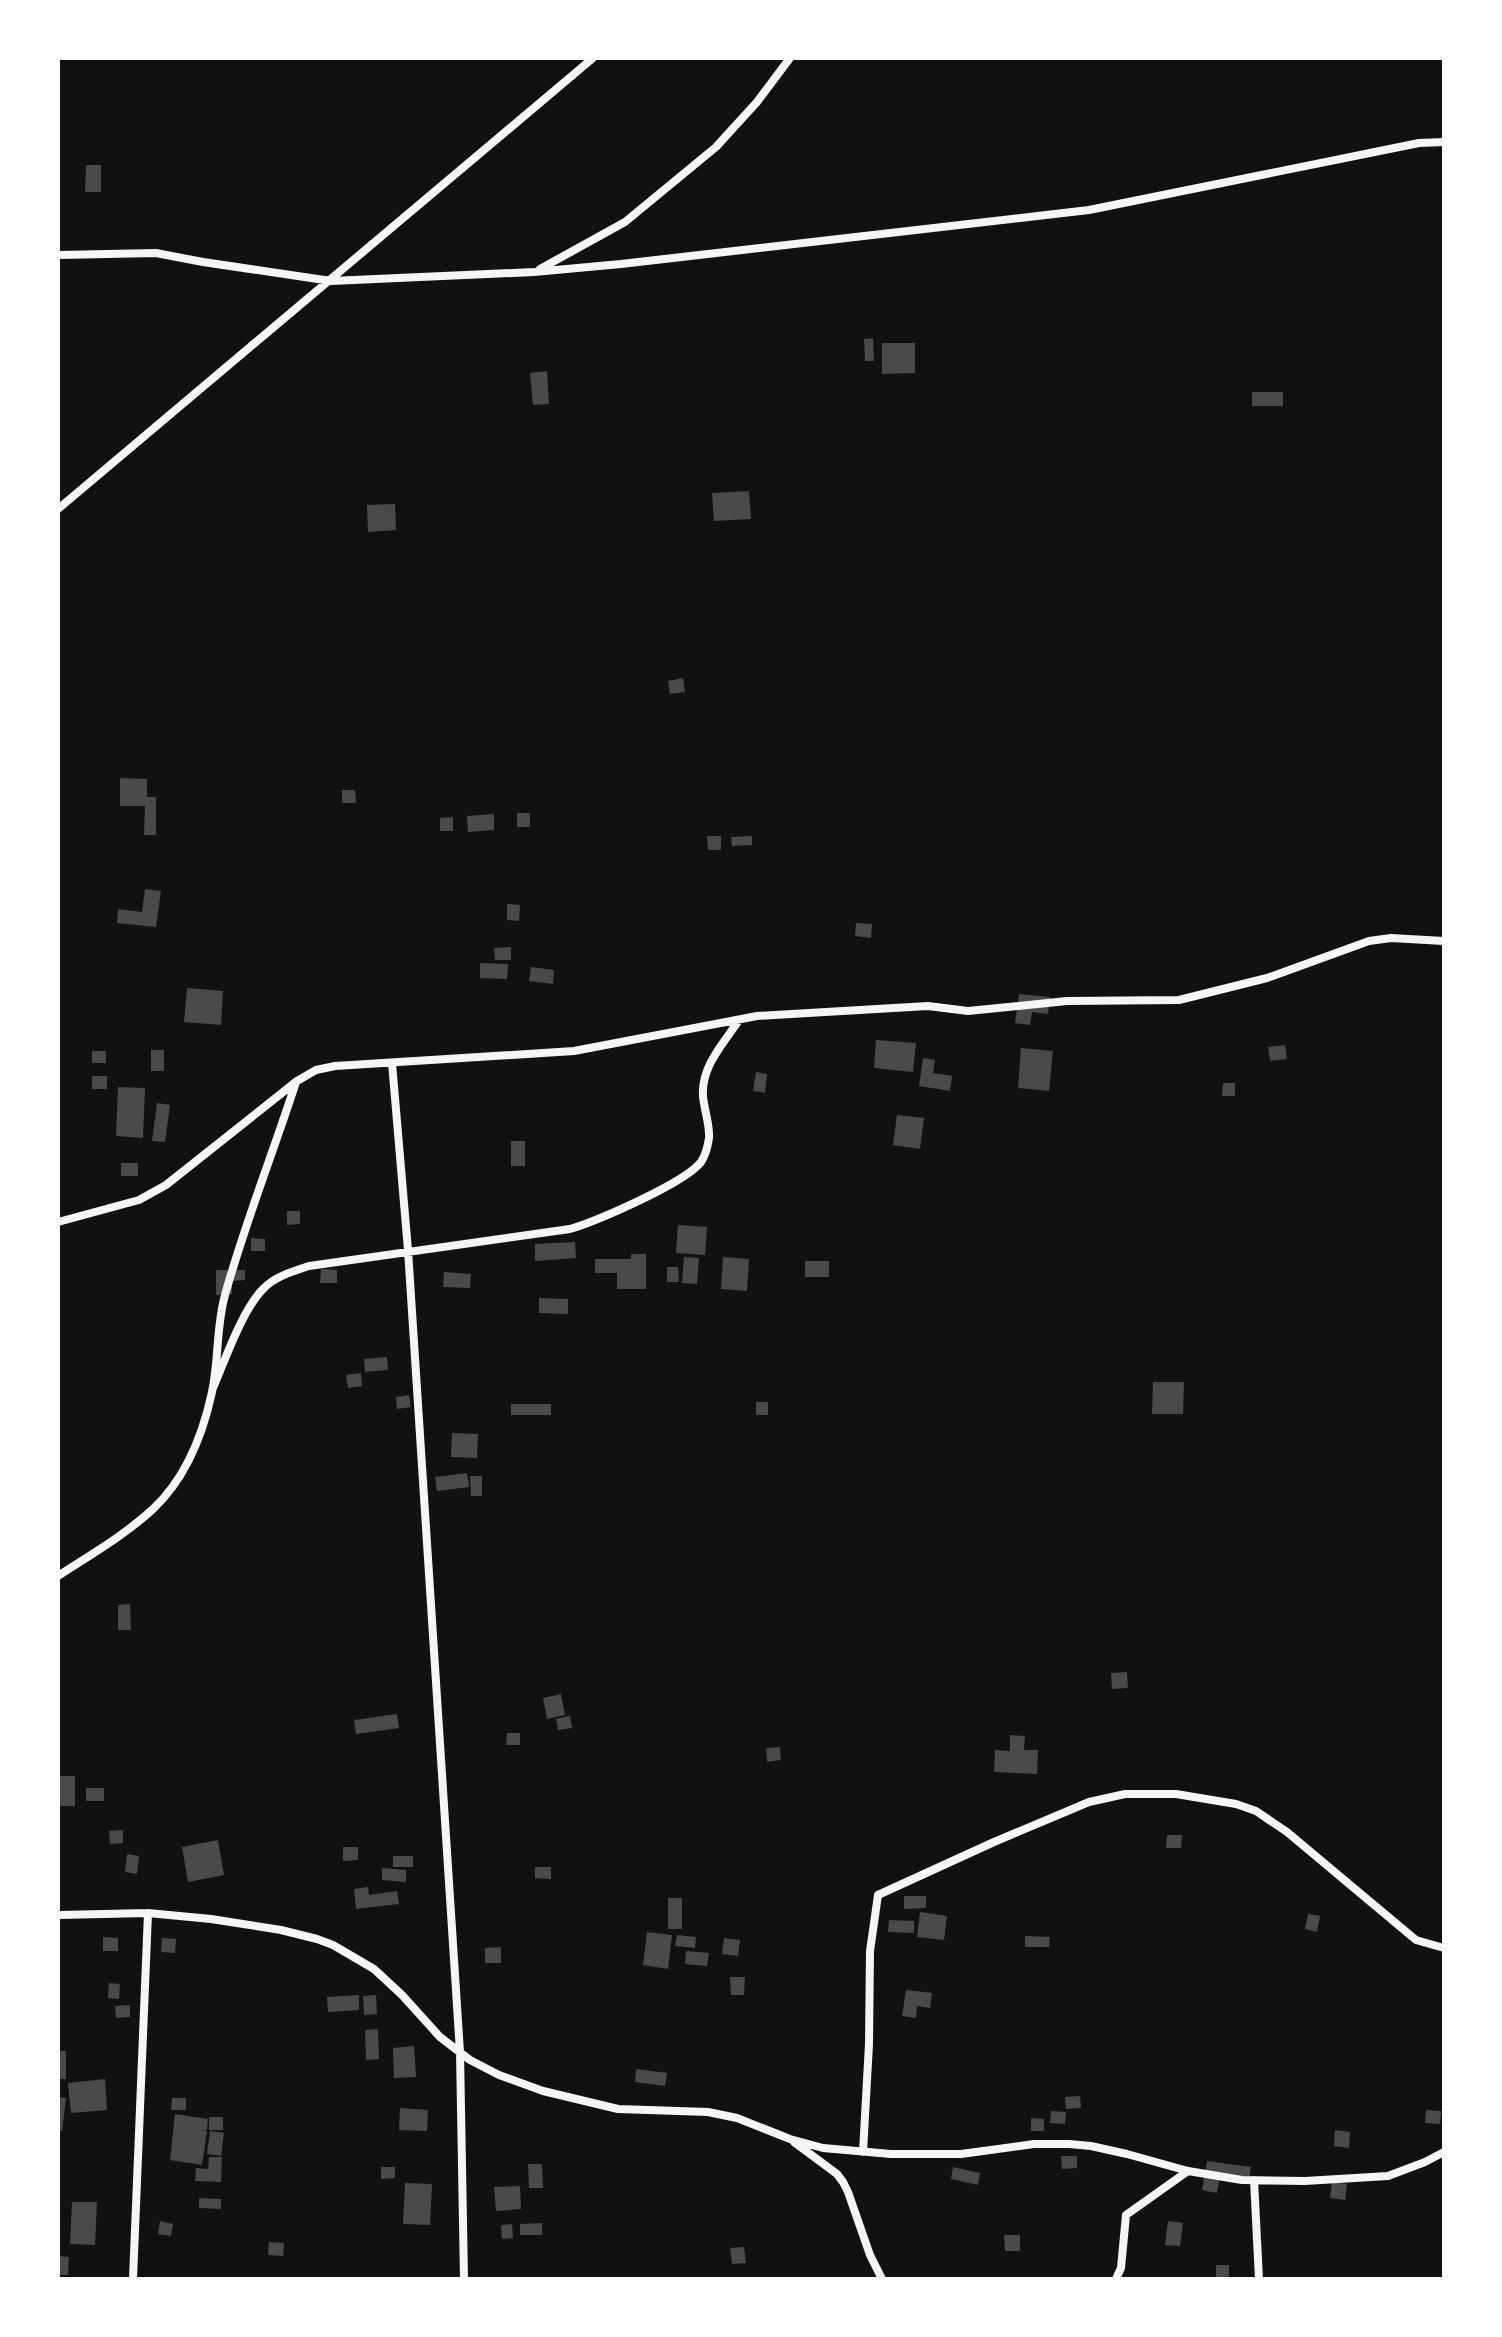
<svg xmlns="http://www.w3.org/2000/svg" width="1502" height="2337" viewBox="0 0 1502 2337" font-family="'Varela Round',sans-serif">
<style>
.building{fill:#4a4a4a}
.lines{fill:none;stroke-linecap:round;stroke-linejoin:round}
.minor{stroke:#f5f5f5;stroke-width:8}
</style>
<rect width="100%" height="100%" fill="#111"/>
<path class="building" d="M86,165H101V192H85Z
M873,338L874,361H865L864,339Z
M882,343H915V373L882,374Z
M547,371L549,404L533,405L530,373Z
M1252,392H1283V406H1252Z
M749,491L751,519L714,521L712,493Z
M395,504L396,530L368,532L367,505Z
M683,678L685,692L670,694L668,681Z
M120,778L147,779V797H156V835H144L145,806H120Z
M342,790H355L356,803H342Z
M517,813H530V827H517Z
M494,814V830L468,832L467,816Z
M453,817V831H440V818Z
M707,836H721V850H708Z
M752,836V845L732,846L731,837Z
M145,889L161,891L156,927L117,923L118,909L142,912Z
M507,904L520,905L519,921L507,920Z
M856,923L872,924L871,938L855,936Z
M511,947V960H495L494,948Z
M480,963L508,964L507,979L480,978Z
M531,967L554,970L553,984L529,981Z
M187,988L223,991L221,1025L184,1022Z
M1019,994L1050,997L1048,1014L1032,1012L1030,1025L1015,1023Z
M876,1040L916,1043L913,1072L874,1068Z
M1285,1045L1287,1059L1270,1061L1268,1047Z
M1021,1048L1053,1051L1049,1091L1018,1088Z
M151,1050H164V1071H151Z
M92,1051H106V1063H92Z
M923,1058L935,1060L933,1073L952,1076L950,1091L919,1086Z
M756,1072L767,1074L765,1093L753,1091Z
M92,1076H107V1089H92Z
M1223,1083H1235V1096H1222Z
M118,1087L145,1088L143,1138L116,1136Z
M157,1103L170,1105L165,1142L152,1141Z
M897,1115L924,1118L920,1149L893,1145Z
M511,1141H525V1166H511Z
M121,1163H138V1176H121Z
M287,1211H300V1224L287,1225Z
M678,1225L707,1227L705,1255L676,1253Z
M251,1238L265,1239V1251H251Z
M575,1242L576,1258L535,1261V1244Z
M631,1254H646V1289H617V1273H595V1259H631Z
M684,1257L699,1258L697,1284L682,1283Z
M723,1257L749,1259L747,1291L721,1289Z
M805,1261H829V1277H805Z
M667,1267H678L679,1282H667Z
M321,1269L337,1270V1283H320Z
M216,1270H245V1280L232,1281V1294L216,1295Z
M444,1272L471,1274L470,1288L443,1287Z
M539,1298L568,1299V1314L539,1313Z
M387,1357L388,1370L365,1372L364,1359Z
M361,1373L362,1386L348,1388L346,1375Z
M1153,1382H1184L1183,1414H1152Z
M409,1395L411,1407L397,1409L396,1397Z
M756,1402H768V1415H756Z
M511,1404H551V1415H511Z
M452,1433L478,1434L477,1458L451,1457Z
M467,1473L469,1487L437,1491L435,1477Z
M470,1476H482V1496H471Z
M130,1604L131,1630H118V1605Z
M1127,1672L1128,1688L1112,1689L1111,1673Z
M561,1694L565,1715L547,1719L543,1698Z
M397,1714L399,1728L356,1734L354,1720Z
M570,1716L572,1728L558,1730L556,1719Z
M507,1733H520V1745H506Z
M1010,1735L1025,1736L1024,1750H1038L1037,1774L994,1772L995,1750L1010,1751Z
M780,1747L781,1760L767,1762L766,1748Z
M58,1776H75V1806H58Z
M86,1788H104V1801H86Z
M123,1830V1843L110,1844L109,1831Z
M1167,1835H1182L1181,1848H1166Z
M218,1840L224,1875L188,1882L182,1847Z
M343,1847H358V1860L343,1861Z
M127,1854L139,1856L137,1874L125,1872Z
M393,1856H413V1867H393Z
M535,1867H551V1879L535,1878Z
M382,1868L406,1870V1882L382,1880Z
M368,1887L369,1895L397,1891L399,1904L356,1909L354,1889Z
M904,1896H926V1908L904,1909Z
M668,1898H682V1929H668Z
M920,1912L947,1916L944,1940L917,1937Z
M1308,1914L1320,1916L1317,1932L1305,1929Z
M889,1920L914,1921V1933L888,1932Z
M647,1932L672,1935L668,1969L643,1965Z
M677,1935L696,1937L695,1948L675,1946Z
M1025,1936L1050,1937L1049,1947H1025Z
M103,1937L118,1938V1951H103Z
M162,1938L176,1939L175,1953L161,1952Z
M724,1938L740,1940L738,1956L722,1954Z
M501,1947V1963H485V1948Z
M686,1951L709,1953L707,1966L685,1964Z
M730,1977H745L744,1995H731Z
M109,1983L120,1984L119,1999L108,1998Z
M906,1990L932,1993L930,2008L917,2006L916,2018L902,2016Z
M359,1995V2010L328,2012L327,1997Z
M376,1995L377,2014L364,2015L363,1996Z
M130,2005V2017L116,2018L115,2006Z
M378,2029L379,2059L366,2060L365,2030Z
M414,2046L416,2077L394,2078L393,2048Z
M58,2051H66V2079H58Z
M636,2069L667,2073L665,2086L635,2082Z
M105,2079L107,2110L71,2113L68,2083Z
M1080,2096L1081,2108L1066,2109L1065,2097Z
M58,2097L66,2098L62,2131H58Z
M172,2098H186V2110H171Z
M400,2108L428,2110L427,2131L399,2130Z
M1426,2110L1441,2111L1440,2124L1425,2123Z
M1051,2111L1066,2112L1065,2124L1050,2123Z
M175,2114L208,2119L207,2130H202L207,2131L202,2165L170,2160Z
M209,2117H223V2130H209Z
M1031,2118L1044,2119V2131H1031Z
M1335,2130L1350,2132L1349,2148L1334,2146Z
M210,2131L224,2133L221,2156L207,2154Z
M1061,2156H1077V2168L1062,2169Z
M209,2157H222L221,2182L195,2181L196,2168L208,2169Z
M1207,2161L1251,2167L1249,2180L1220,2176L1217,2193L1202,2190Z
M528,2164H542L543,2188H529Z
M381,2167H395V2178L381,2179Z
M953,2167L980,2173L978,2185L951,2179Z
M1332,2182L1347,2184L1345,2200L1330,2198Z
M405,2183L432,2184L430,2225L403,2224Z
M520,2186L521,2209L496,2211L494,2187Z
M199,2198L221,2199V2209L199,2208Z
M72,2202H97L95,2245L70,2244Z
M160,2221L173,2224L171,2236L158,2234Z
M1168,2221L1183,2223L1180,2246L1165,2245Z
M542,2223V2235H520V2224Z
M512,2224L513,2238L502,2239L501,2225Z
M1004,2235H1020V2251H1005Z
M269,2242L284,2243L283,2256L268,2255Z
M744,2247L746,2263L732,2264L730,2248Z
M58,2256L69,2257L68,2275H58Z
M1216,2265H1229V2279H1216Z"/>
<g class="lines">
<path class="minor" d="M58,255L156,253L203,262L331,281L534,272L621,264L1089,210L1419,143L1444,142
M540,269L625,222L716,147L757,102L790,58
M58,509L593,58
M392,1063L408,1250L460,2052L464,2279
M58,1222L139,1200L166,1185L297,1081L316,1070L335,1066L574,1051L757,1016L928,1006L968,1011L1067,1001L1179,1000L1267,978L1369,941L1391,938L1444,941
M213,1388C225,1360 243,1308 264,1288C276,1276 294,1271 309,1266L570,1229C597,1221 685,1183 701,1162C705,1156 708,1145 709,1138C710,1125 704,1109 703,1096C701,1066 724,1043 739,1020
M58,1576C90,1555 125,1535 153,1509C185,1479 203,1434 212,1392C219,1360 216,1327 225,1295C245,1223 273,1153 296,1082
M58,1915L148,1913L211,1919L281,1930L317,1939L333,1945L374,1969L402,1995L440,2037L470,2060L499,2075L543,2091L618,2109L708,2112L737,2118L790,2139L823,2148L891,2154H961L1034,2144H1069L1091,2146L1127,2154L1188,2171L1242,2180L1305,2181L1388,2176L1425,2162L1444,2152
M794,2142L837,2174L843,2182L848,2192L870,2255L882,2279
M863,2152L869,2044L870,1951L878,1895L994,1842L1089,1802L1125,1794H1176L1236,1804L1256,1811L1287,1832L1416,1940L1444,1948
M1254,2180L1259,2279
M133,2279L148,1913
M1116,2279L1121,2268L1126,2215L1188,2171"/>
</g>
<rect width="1502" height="2337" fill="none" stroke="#ffffff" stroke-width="120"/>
</svg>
